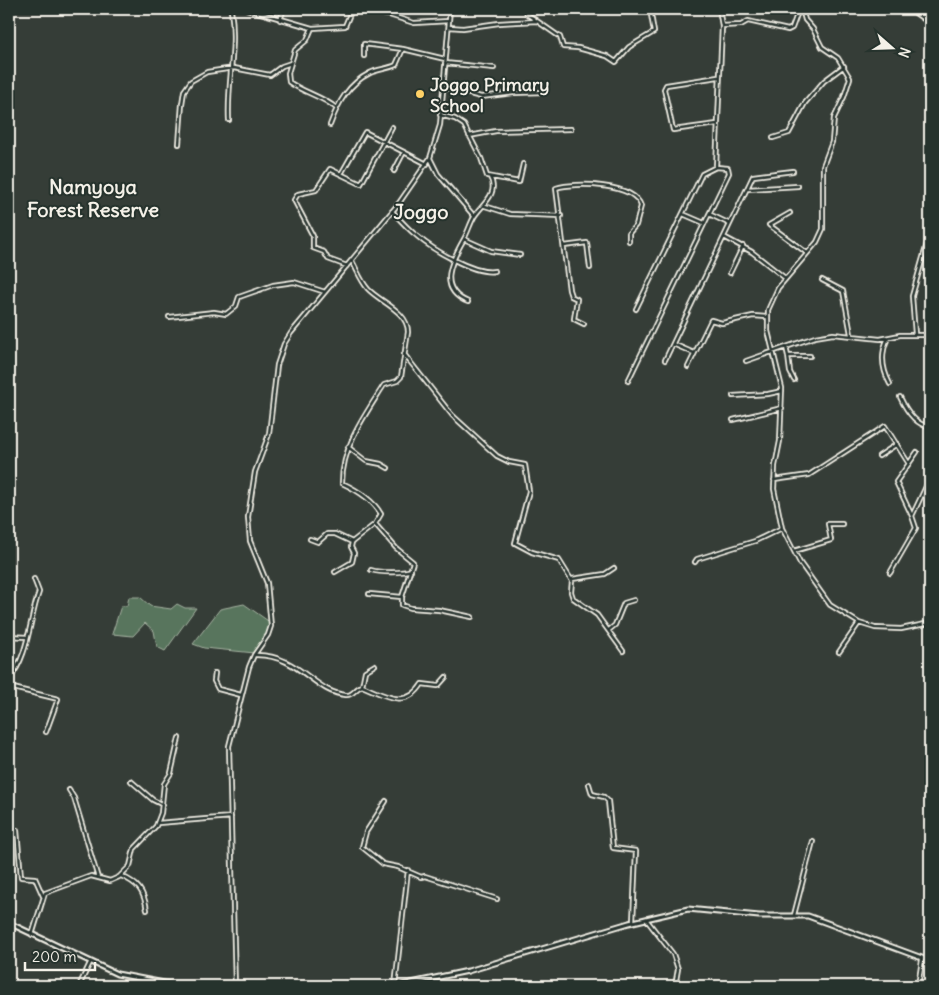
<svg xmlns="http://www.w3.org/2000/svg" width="939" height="995" viewBox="0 0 939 995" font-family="Delius,sans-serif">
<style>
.green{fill:#58755d;stroke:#a6b3a2}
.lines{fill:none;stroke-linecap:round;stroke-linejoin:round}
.minor-casing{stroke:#f4f1e8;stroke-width:6}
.tertiary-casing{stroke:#f4f1e8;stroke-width:7}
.minor{stroke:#26332d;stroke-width:2.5}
.tertiary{stroke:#26332d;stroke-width:3}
.poi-dot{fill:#ffd166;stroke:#26332d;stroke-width:2}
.labels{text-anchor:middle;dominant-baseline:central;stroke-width:4;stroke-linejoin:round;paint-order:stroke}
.poi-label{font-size:18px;font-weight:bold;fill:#f4f1e8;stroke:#26332d;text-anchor:start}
.quarter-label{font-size:20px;font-weight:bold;fill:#f4f1e8;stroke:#26332d}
</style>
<rect width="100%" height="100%" fill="#353d37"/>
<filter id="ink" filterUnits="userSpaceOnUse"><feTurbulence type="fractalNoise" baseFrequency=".02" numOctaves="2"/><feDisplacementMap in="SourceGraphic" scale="10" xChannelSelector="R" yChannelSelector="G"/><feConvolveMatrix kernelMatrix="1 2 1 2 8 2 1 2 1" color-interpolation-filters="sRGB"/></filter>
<g filter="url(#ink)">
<path class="green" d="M129,597H140L150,606L171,609L177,604L185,608H196L165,651L157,647L154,631L145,623L133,636L112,634L121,606H127Z
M244,604L271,623L267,635L255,653L204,648L193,644L220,609Z"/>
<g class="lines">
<defs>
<path id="minor" d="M247,9L312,28
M337,9H338
M525,9L527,14L537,21
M802,9L805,20L813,29L822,47L838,58L850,78L844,97L834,118L832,142L823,166V229L817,242L778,288L768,310V331L782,388L780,441L775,466L774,489L782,528L800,563L830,605L859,623L875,628L901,629L930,623
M280,20L284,9
M722,26L741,25L748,21L788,30L792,28L799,9
M449,27L463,28L499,23L537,21L560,37L563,47L578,48L607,56L616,62L629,47L654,32L650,9
M364,56V44L403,49
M445,63L494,68
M443,87L481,97L514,93L544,92
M336,108C322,96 304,93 289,82L288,73L295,50L307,40L312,28L345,26L352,9L389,15L414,23L449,21
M440,115L455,119L464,125L481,158L487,176L519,182L523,164
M229,120C227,83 237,46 231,10
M717,124L673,130L664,89L666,85L718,77
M330,125C338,103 348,84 370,73C378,69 388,69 396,65L403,49L445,59
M469,136L496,131L571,129
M773,138L789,133L805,103L824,81L844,66
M179,144L182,104L184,91L191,81L207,72L234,68L270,75L282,66L291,63
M430,158L438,174L474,216
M716,167L722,26L719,9
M394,171L404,152
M341,174L365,132L427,164
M748,189L798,186
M485,206L510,214L561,216
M392,211C400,220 408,229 417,236C433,250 475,275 495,271
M790,213L769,225L807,253
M683,214L704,223
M709,214L730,224
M724,237L752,252L785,278
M464,239L491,251L520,255
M564,246L587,243L590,268
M352,261C357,270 361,281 368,289C380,302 408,311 408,332L401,377L397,381L384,385C365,415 342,446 342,483C357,490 373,500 381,514L375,524L377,526L396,548L413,562L402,597V605L411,608L439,610L472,617
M347,266L328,259L324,252L313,248V236L294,200L298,194L316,190L330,169L361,184L392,127
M730,273L743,246
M822,280L843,291L851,334
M468,302C436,289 452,260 464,239C468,232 470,224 474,217C481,205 500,194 490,177
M169,317L214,312L226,314L236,306L239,297L273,285L294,282L325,292
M584,324L574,319L577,299L571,296L569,290L556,188C575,182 634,183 641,206L636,225L629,233V241
M915,334L912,296L930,233
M888,338C880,354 882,369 890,384
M673,344L694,353
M786,347L788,356H810
M404,354L452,415L497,456L509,462L525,465L529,491L515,543L532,552L559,560L572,581L571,592L573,598L597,615L623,651
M788,356L790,372L794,380
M665,360L753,176L793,171
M746,361L815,337L833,334L880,339L900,335H930
M688,367L711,320L722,323L753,316L767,317
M628,381L729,173L728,168L716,167L702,174L636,309
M733,396L768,394L782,391
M900,397C906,410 915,425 930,427
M733,420L782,408
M348,447L366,461L381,464L388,468
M879,456L897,444
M774,480L809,475L885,426L909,464
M912,516L896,482L917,452
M310,539L318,542L327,534H335L352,542
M794,551L831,540L828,524H842
M695,562L697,559L755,541L782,528
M371,570C380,573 403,573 411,570
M335,572L352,562L354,553L351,547L352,542L375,524
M890,573L916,528L912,516L930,478
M572,579L605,574L614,568
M369,594L402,597
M609,630L615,625L624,603L634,600
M9,636L27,637
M839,652L859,623
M255,655C299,654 314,693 346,695C353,696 355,688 362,686
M215,673L214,681L218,689L241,695
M9,679C29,656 29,620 39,592L34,579
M362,686C384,695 406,710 422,684L438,686L446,677
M362,686L365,671L375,665
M9,687L58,699L46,732
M131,781L153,800L163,805
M589,784L592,794L604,797L608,801L613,848L636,851L633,922
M69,790L74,798L98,878
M386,801L366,832L362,847L383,864L398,867L421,877L425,876L497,899
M158,823L231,817
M17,830L21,877L35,878L43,896
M121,876C138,883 144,891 147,910
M794,915L813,841
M646,919L673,954L678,969L675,986
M32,935L45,893L91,876L110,881L119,877L130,866L134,849L156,826L161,813L164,784L171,773L179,738
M79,986L90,963
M235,986L229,746L249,667L254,655L268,635L271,626L267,583L250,541L248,517L255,472L269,434L277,365L284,344L291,333L399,203L430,158L440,125L450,9
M395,986L408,870
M918,986L922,960"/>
<path id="tertiary" d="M910,9L930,23
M9,923L117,974L180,986
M397,986L468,971L629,923L688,909L759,916H808L930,961"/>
</defs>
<use href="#minor" class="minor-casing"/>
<use href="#tertiary" class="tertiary-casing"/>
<use href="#minor" class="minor"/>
<use href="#tertiary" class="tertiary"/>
</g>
</g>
<circle class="poi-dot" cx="420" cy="94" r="5"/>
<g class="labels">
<g class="poi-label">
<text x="430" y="84">Joggo Primary<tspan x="430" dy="21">School</tspan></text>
</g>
<g class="quarter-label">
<text x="93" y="186">Namyoya<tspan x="93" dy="23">Forest Reserve</tspan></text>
<text x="421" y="211">Joggo</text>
</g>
</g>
<rect width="939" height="995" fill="none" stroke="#26332d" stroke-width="30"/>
<rect x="15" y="15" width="909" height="965" fill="none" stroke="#f4f1e8" stroke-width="2" filter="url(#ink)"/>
<g transform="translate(892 48) rotate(110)" stroke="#26332d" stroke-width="4" paint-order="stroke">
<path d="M0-4L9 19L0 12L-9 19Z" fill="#f4f1e8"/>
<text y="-8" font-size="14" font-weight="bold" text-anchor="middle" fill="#f4f1e8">N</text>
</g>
<path d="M25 962v8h70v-8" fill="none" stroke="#f4f1e8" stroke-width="2.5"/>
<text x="32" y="962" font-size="15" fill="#f4f1e8" stroke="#26332d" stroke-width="4" paint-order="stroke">200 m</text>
</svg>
